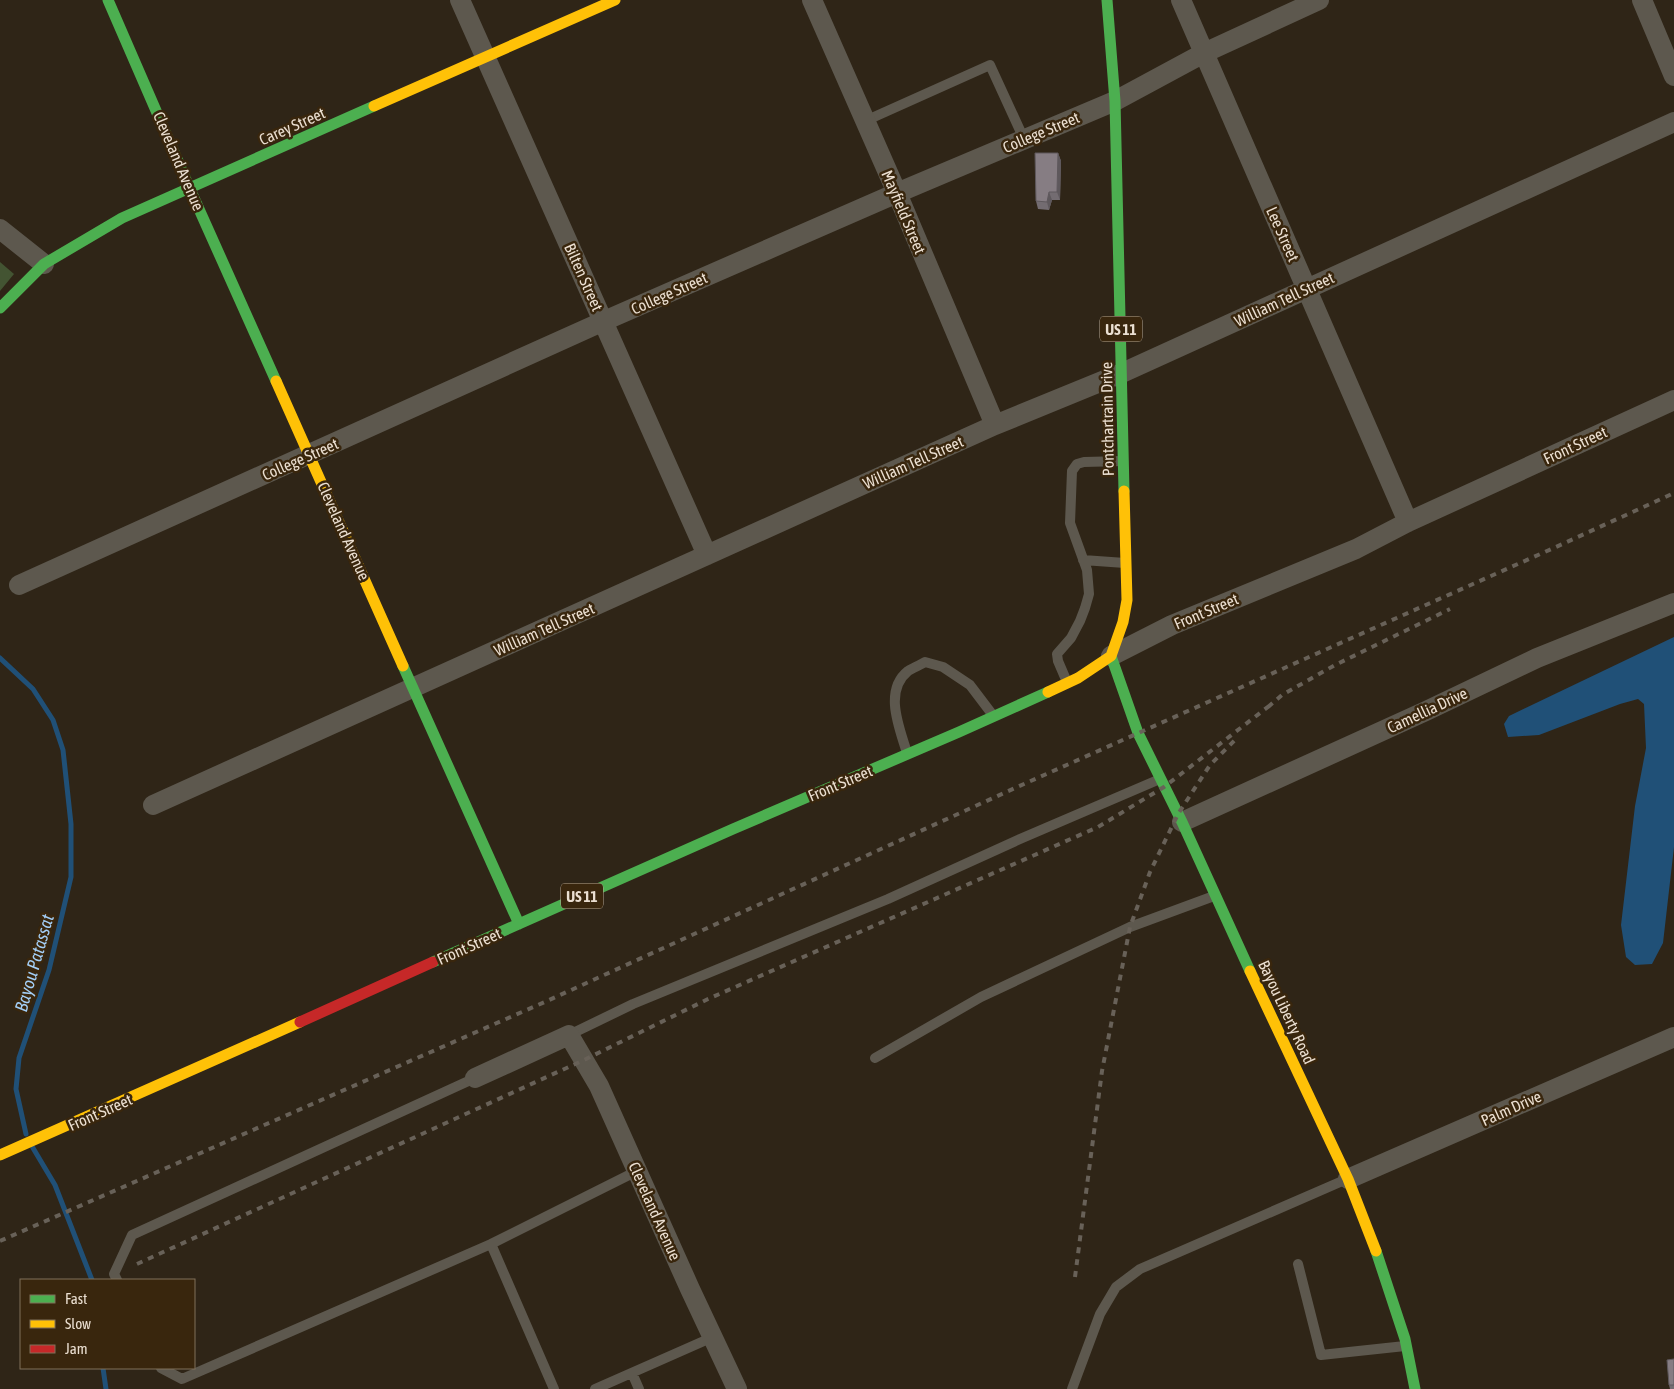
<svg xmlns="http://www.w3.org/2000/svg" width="1674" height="1389" viewBox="0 0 1674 1389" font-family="'Asap Condensed',sans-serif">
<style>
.green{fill:#435432}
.water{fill:#205077}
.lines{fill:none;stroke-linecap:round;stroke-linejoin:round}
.stream{stroke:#205077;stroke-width:5}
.lane{stroke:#5d584e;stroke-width:10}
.street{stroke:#5d584e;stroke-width:20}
.fast{stroke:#4caf50;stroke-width:11}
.slow{stroke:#ffc107;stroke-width:11}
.jam{stroke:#c62828;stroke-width:11}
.rail{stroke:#686158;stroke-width:4;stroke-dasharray:6 6;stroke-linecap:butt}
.wall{fill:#736c71}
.shaded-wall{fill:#5e585c}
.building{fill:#867d83;stroke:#5e585c}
.labels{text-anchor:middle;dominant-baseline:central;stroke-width:5;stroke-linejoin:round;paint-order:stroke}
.shield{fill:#39260d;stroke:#b6a896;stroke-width:1}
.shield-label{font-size:15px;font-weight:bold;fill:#ebdfd1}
.street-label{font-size:16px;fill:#ebdfd1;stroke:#39260d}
.water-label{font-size:18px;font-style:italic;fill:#a3cef6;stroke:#39260d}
</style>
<rect width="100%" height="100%" fill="#2f2517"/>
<path class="green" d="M0,262L14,274L0,291Z"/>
<path class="water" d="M1674,637V847L1663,943L1652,964L1635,965L1626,957L1621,925L1635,806L1646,748L1644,704L1638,699L1620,704L1539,735L1508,737L1504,724L1509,716Z"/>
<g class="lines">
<path class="stream" d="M0,658L33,689L53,720L63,750L71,824V877L49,970L19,1058L16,1089L26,1134
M33,1148L55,1185L92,1280
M103,1368L106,1389"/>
<path class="lane" d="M865,121L990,65L1024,139
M1083,560L1125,563
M1067,682L1058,661L1057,654L1071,638L1080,621L1085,608L1089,594L1087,570L1070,523L1072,471L1077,464L1084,462L1123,461
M907,753C900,729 883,691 908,671C913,668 920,665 925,662L943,667L970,685L992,714
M569,1035L633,1004L888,899L1020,839L1160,779
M875,1058L981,997L1130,927L1214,896
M491,1244L554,1389
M1298,1264L1321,1355L1405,1346
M117,1280L114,1274L132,1235L475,1078
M161,1368L182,1379L491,1244L637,1171
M632,1373L639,1389
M595,1389L713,1337
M1072,1389L1100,1314L1116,1287L1140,1269L1347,1179"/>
<path class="street" d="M460,0L707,555
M812,0L897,193L995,425
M1181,0L1408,522
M1642,0L1674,76
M0,229L44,264
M19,585L604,321L897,193L1115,101L1204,53L1319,0
M1111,656L1172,625L1356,549L1408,522L1674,400
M153,805L995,425L1122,373L1674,122
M1182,822L1426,711L1537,658L1674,603
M475,1078L569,1035L599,1086L690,1289L737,1389
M1348,1179L1674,1037"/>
<path class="fast" d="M108,0L190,189L276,381
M1107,0L1115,101L1124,491
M0,308L44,264L122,218L374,106
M1111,656L1138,733L1182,822L1250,971
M403,666L519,924
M433,962L733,829L959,732L1048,692
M1376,1251L1405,1339L1415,1389"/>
<path class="slow" d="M374,106L615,0
M276,381L403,666
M1048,692L1078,678L1111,656L1123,622L1127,600L1124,491
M1250,971L1348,1179L1376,1251
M0,1155L300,1022"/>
<path class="jam" d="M300,1022L433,962"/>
<path class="rail" d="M1268,707L1282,695L1335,665L1450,609
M0,1241L547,1001L1015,788L1556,547L1674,493
M137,1264L584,1060L708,999L1098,827L1164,787L1273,703
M1075,1277L1102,1071L1130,927L1150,872L1178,814L1210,765L1238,737"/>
</g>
<path class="wall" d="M1058,153L1061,161L1060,200H1052L1049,210L1038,209L1036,201Z
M1674,1359V1389H1670L1669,1385Z"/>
<path class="shaded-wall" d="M1058,153L1061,161L1060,200L1057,192Z
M1049,192L1052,200L1049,210L1047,202Z"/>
<path class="building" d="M1035,153H1058L1057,192H1049L1047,202L1036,201Z
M1674,1359V1385H1669L1667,1360Z"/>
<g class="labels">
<g class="shield">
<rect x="1100" y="316.5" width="42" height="25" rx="4"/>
<rect x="561" y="883.5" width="42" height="25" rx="4"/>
</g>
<g class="shield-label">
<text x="1121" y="329">US 11</text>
<text x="582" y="896">US 11</text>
</g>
<g class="street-label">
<text transform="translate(292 126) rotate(-24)">Carey Street</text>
<text transform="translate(1041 132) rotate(-23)">College Street</text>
<text transform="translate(179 161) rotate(67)">Cleveland Avenue</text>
<text transform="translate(904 212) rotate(67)">Mayfield Street</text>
<text transform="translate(1283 234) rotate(66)">Lee Street</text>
<text transform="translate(584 277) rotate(66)">Bilten Street</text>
<text transform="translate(669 293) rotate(-24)">College Street</text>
<text transform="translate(1284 299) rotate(-25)">William Tell Street</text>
<text transform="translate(1107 419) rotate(-91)">Pontchartrain Drive</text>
<text transform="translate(1575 445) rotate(-25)">Front Street</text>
<text transform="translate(300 459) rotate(-24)">College Street</text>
<text transform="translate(913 462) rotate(-24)">William Tell Street</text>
<text transform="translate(344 531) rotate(66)">Cleveland Avenue</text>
<text transform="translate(1206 611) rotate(-23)">Front Street</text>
<text transform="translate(544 629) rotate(-24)">William Tell Street</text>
<text transform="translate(1427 710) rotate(-25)">Camellia Drive</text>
<text transform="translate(840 783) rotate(-23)">Front Street</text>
<text transform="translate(469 946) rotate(-24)">Front Street</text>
<text transform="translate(1287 1012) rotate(65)">Bayou Liberty Road</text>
<text transform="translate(1511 1108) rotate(-24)">Palm Drive</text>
<text transform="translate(100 1112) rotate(-24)">Front Street</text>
<text transform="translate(655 1211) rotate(66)">Cleveland Avenue</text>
</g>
<g class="water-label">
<text transform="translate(34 963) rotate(-74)">Bayou Patassat</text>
</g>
</g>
<rect x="20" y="1279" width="175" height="90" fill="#39260d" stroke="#80705b"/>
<rect x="30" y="1295" width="25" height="8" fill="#4caf50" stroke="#80705b"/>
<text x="65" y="1304" font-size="15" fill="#ebdfd1">Fast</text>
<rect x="30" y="1320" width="25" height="8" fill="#ffc107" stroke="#80705b"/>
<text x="65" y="1329" font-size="15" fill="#ebdfd1">Slow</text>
<rect x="30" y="1345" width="25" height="8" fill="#c62828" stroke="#80705b"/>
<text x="65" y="1354" font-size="15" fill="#ebdfd1">Jam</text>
</svg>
